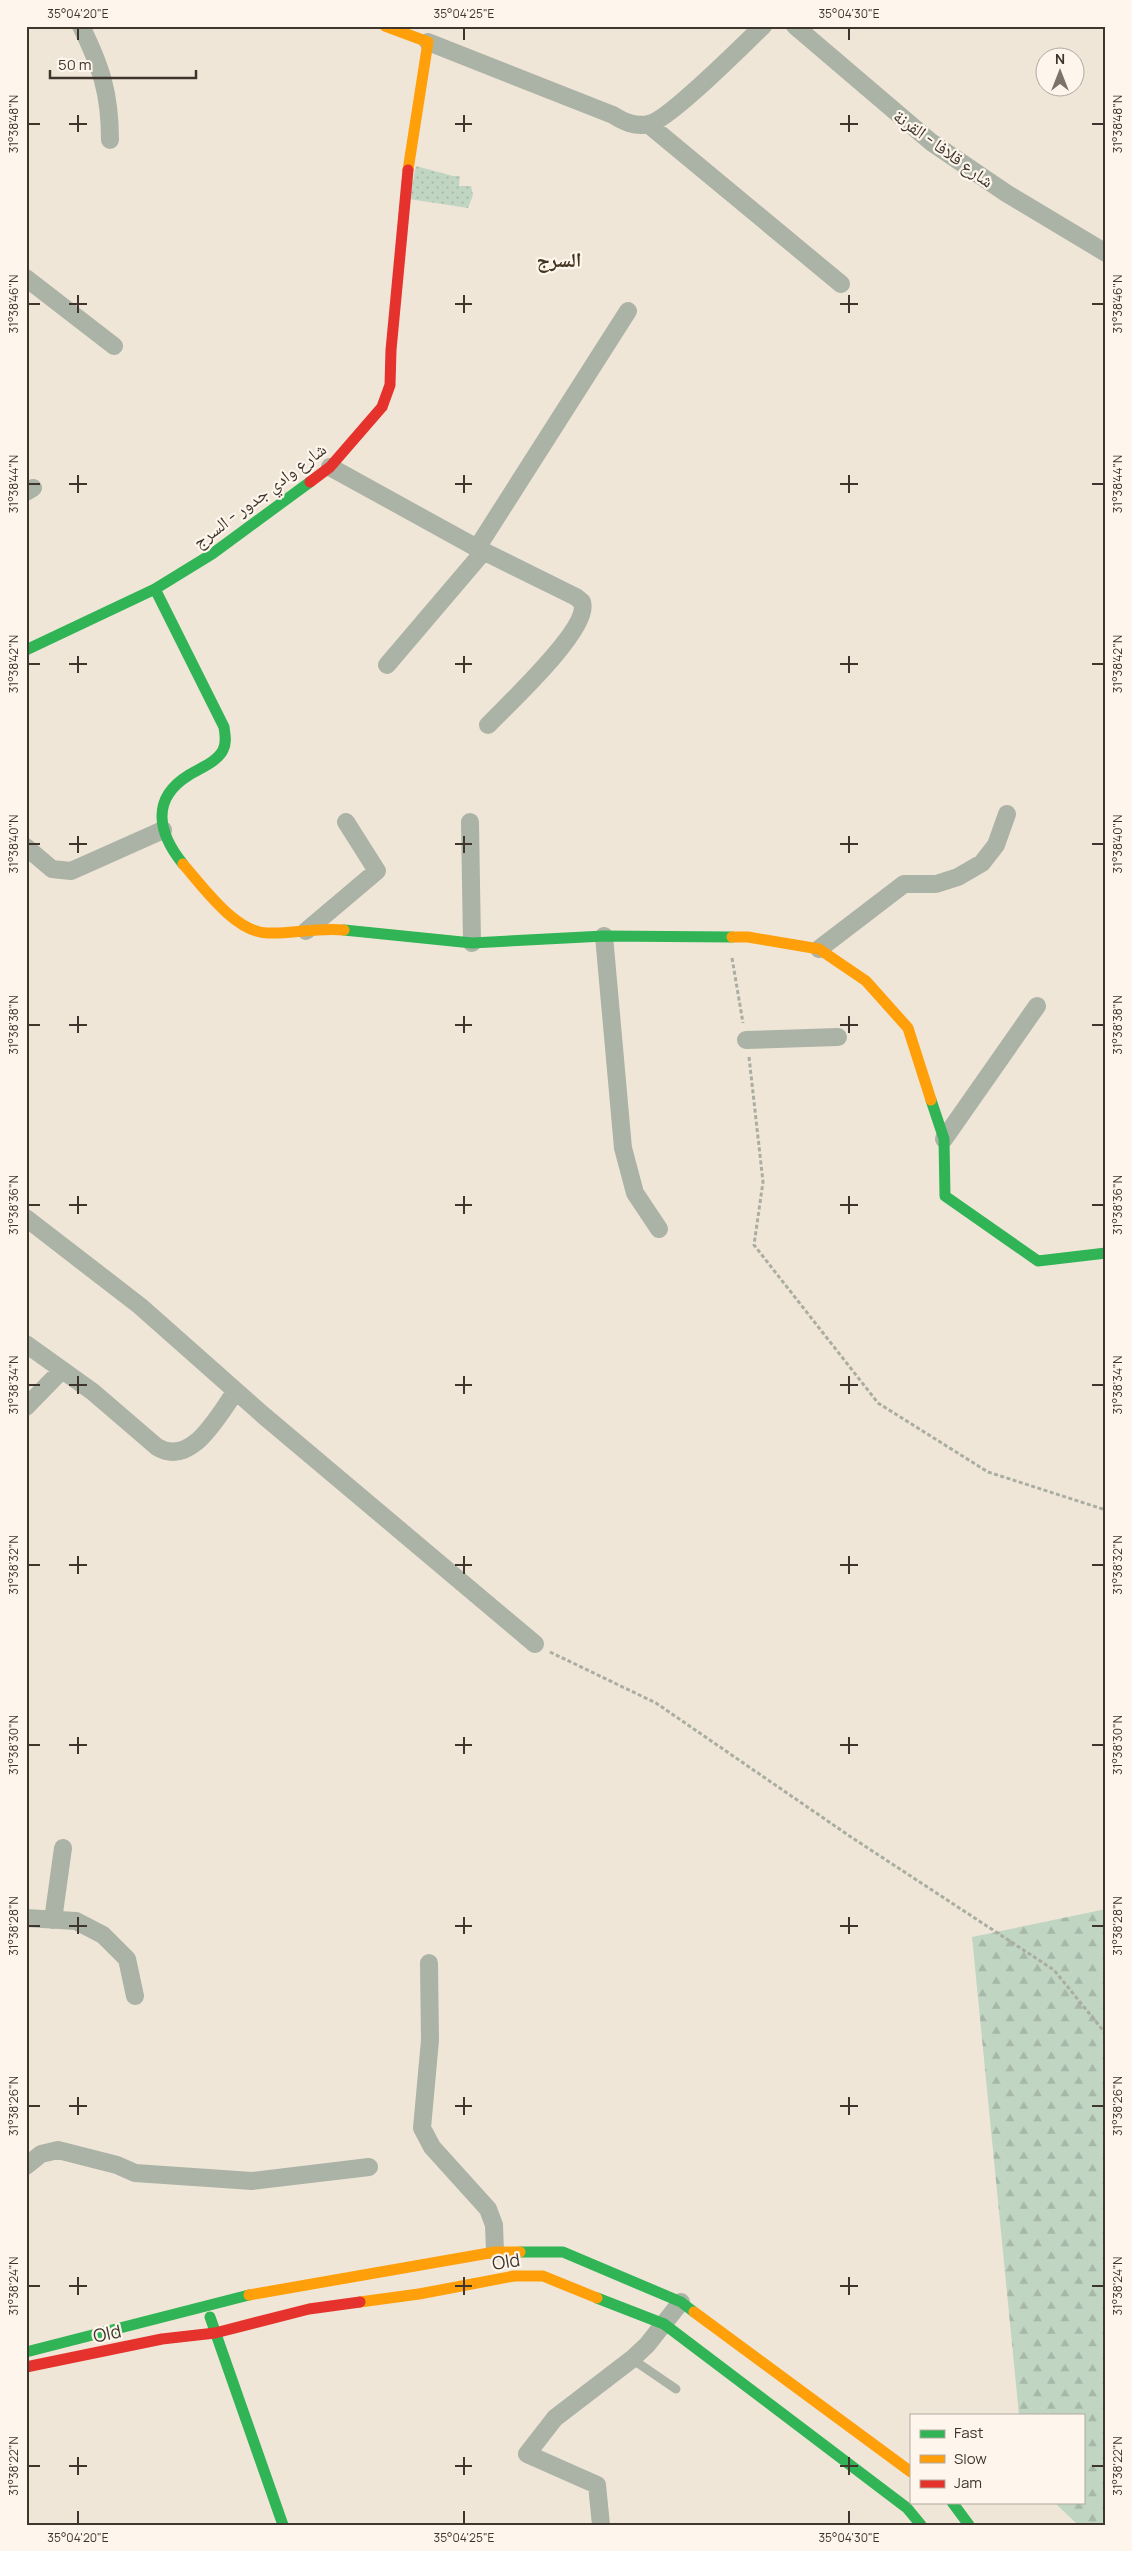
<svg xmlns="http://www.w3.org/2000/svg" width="1132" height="2551" viewBox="0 0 1132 2551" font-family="Manrope,'Noto Naskh Arabic',sans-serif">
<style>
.green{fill:url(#green-dots)}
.forest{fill:url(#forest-firs)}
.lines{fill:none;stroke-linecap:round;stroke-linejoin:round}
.path{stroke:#aaada2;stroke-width:3;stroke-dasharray:4 2.5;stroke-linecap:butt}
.lane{stroke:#abb3a6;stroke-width:9}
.street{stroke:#abb3a6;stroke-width:18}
.fast{stroke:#30b455;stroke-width:11}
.slow{stroke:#ff9f0a;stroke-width:11}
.jam{stroke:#e5322d;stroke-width:11}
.ticks{fill:none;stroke:#3e362c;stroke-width:2}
.labels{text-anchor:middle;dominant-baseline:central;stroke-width:4.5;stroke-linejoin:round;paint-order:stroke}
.street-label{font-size:18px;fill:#3e362c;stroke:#fef6ec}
.quarter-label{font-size:20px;font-weight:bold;fill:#43341f;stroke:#fef6ec}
.neatline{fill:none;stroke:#3e362c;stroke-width:2}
.ticks-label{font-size:12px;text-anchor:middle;fill:#3e362c}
</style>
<defs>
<pattern id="green-dots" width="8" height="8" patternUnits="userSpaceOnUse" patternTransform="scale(1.25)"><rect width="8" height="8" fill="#c1d5c3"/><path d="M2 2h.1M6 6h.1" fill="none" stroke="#a7b7a8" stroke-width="1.8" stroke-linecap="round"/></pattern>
<pattern id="forest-firs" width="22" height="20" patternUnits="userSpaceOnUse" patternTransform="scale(1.25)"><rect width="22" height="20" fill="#c1d5c3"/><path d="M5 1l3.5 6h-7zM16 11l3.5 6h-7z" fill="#a7b7a8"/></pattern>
</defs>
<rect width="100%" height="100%" fill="#f0e6d8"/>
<path class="green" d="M416,166L453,176H460L459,186H471L473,195L468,208L409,199Z"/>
<path class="forest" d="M1106,1909V2525H1078L1054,2502H1083V2415H1019L972,1937Z"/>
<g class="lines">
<path class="path" d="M732,958L743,1023
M749,1057L763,1182L754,1245L878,1403L988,1472L1106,1510
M550,1652L656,1703L851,1837L1054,1970L1106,2034"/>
<path class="lane" d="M632,2359L676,2389"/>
<path class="street" d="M81,26C101,67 110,93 110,140
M795,26L931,142L1006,193L1106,253
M428,42L613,115C624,122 635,127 649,124C669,120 743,45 763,26
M648,124L841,284
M26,278L114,346
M330,467L477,548L576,597L582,602C591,628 508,704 488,725
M26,492L33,488
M477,548L628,311
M387,665L484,551
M470,822L472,943
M26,847L52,869L71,871L163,830
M306,931L377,871L346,822
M604,936L623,1148L635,1193L659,1229
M819,949L904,884H936L958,877L982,863L996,845L1007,814
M746,1040L838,1037
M944,1139L1037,1006
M26,1218L140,1306L263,1415L535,1644
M26,1344L93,1392L157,1447C192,1468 218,1415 236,1391
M26,1407L62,1370
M26,1918L76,1921L103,1935L127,1959L135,1996
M53,1920L63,1848
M429,1963L430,2040L422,2128L432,2147L488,2209L494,2225L495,2252
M26,2166L41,2154L58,2150L117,2165L135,2173L252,2181L369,2167
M601,2525L597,2485L527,2454L555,2418L632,2359L647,2345L681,2302"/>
<path class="fast" d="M155,589L224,727C225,735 227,742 223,750C217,762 200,768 189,775C150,799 158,833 183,864
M26,650L155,589L212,554L310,482
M344,930L472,943L604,936L732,937
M931,1100L944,1139L945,1196L1038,1261L1106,1253
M520,2252H563L681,2302L694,2312
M597,2298L664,2324L907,2508L921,2525
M210,2317L283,2525
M26,2352L249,2295
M952,2502L969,2525"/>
<path class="slow" d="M385,26L428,42L408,170
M183,864C203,887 235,932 267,933C293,934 318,927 344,930
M732,937H748L819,949L866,981L908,1028L931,1100
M249,2295L495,2252H520
M360,2302L419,2294L514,2276H543L597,2298
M694,2312L911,2472"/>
<path class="jam" d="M310,482L330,467L382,407L390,385L391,350L408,170
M26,2367L162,2339L215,2333L309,2309L360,2302"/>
</g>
<path class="ticks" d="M78,28V40M464,28V40M849,28V40M78,115V132M464,115V132M849,115V132M28,124H40M69,124H87M455,124H472M840,124H858M1092,124H1104M78,295V313M464,295V313M849,295V313M28,304H40M69,304H87M455,304H472M840,304H858M1092,304H1104M78,475V493M464,475V493M849,475V493M28,484H40M69,484H87M455,484H472M840,484H858M1092,484H1104M78,656V673M464,656V673M849,656V673M28,664H40M69,664H87M455,664H472M840,664H858M1092,664H1104M78,836V853M464,836V853M849,836V853M28,844H40M69,844H87M455,844H472M840,844H858M1092,844H1104M78,1016V1033M464,1016V1033M849,1016V1033M28,1025H40M69,1025H87M455,1025H472M840,1025H858M1092,1025H1104M78,1196V1214M464,1196V1214M849,1196V1214M28,1205H40M69,1205H87M455,1205H472M840,1205H858M1092,1205H1104M78,1376V1394M464,1376V1394M849,1376V1394M28,1385H40M69,1385H87M455,1385H472M840,1385H858M1092,1385H1104M78,1556V1574M464,1556V1574M849,1556V1574M28,1565H40M69,1565H87M455,1565H472M840,1565H858M1092,1565H1104M78,1737V1754M464,1737V1754M849,1737V1754M28,1745H40M69,1745H87M455,1745H472M840,1745H858M1092,1745H1104M78,1917V1934M464,1917V1934M849,1917V1934M28,1926H40M69,1926H87M455,1926H472M840,1926H858M1092,1926H1104M78,2097V2115M464,2097V2115M849,2097V2115M28,2106H40M69,2106H87M455,2106H472M840,2106H858M1092,2106H1104M78,2277V2295M464,2277V2295M849,2277V2295M28,2286H40M69,2286H87M455,2286H472M840,2286H858M1092,2286H1104M78,2457V2475M464,2457V2475M849,2457V2475M28,2466H40M69,2466H87M455,2466H472M840,2466H858M1092,2466H1104M78,2511V2524M464,2511V2524M849,2511V2524"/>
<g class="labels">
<g class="street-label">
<text transform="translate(944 148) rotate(36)">شارع قلافا - القرنة</text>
<text transform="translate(259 495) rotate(-37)">شارع وادي جدور - السرج</text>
<text transform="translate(506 2261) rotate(-9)">Old</text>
<text transform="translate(107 2333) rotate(-12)">Old</text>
</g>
<g class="quarter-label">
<text x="559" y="259">السرج</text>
</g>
</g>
<rect width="1132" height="2551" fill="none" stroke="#fef6ec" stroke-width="55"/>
<rect x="910" y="2414" width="175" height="90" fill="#fef6ec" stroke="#b1a99f"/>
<rect x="920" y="2430" width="25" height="8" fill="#30b455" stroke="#b1a99f"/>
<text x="954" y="2438" font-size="15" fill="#3e362c">Fast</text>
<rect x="920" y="2455" width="25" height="8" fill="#ff9f0a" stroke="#b1a99f"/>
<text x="954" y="2464" font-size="15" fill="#3e362c">Slow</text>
<rect x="920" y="2480" width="25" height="8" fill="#e5322d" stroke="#b1a99f"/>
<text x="954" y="2488" font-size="15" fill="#3e362c">Jam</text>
<g transform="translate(1060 72)"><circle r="24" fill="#fef6ec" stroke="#b1a99f"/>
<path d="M0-4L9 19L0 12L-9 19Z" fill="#7c7468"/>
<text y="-8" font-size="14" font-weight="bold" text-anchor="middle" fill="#3e362c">N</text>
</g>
<path d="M50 70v8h146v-8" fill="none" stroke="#3e362c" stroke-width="2.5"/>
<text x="58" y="70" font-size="15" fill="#3e362c" stroke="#fef6ec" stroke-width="4" paint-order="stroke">50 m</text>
<rect x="28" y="28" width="1076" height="2496" class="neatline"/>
<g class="ticks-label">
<text x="78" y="18">35°04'20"E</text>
<text x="464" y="18">35°04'25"E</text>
<text x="849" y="18">35°04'30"E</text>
<text transform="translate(14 124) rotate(-90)" y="4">31°38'48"N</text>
<text transform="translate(1118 124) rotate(-90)" y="4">31°38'48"N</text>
<text transform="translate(14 304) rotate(-90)" y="4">31°38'46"N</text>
<text transform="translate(1118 304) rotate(-90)" y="4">31°38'46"N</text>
<text transform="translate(14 484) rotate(-90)" y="4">31°38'44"N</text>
<text transform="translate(1118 484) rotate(-90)" y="4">31°38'44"N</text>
<text transform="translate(14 664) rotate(-90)" y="4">31°38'42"N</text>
<text transform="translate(1118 664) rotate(-90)" y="4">31°38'42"N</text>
<text transform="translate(14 844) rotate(-90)" y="4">31°38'40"N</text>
<text transform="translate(1118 844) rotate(-90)" y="4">31°38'40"N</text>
<text transform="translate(14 1025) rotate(-90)" y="4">31°38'38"N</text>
<text transform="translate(1118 1025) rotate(-90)" y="4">31°38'38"N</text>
<text transform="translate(14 1205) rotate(-90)" y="4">31°38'36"N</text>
<text transform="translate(1118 1205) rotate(-90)" y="4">31°38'36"N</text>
<text transform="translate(14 1385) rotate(-90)" y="4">31°38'34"N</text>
<text transform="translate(1118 1385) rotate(-90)" y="4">31°38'34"N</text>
<text transform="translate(14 1565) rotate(-90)" y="4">31°38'32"N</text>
<text transform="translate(1118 1565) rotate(-90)" y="4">31°38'32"N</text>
<text transform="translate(14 1745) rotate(-90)" y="4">31°38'30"N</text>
<text transform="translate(1118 1745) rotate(-90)" y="4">31°38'30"N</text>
<text transform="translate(14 1926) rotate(-90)" y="4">31°38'28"N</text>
<text transform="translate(1118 1926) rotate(-90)" y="4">31°38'28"N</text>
<text transform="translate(14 2106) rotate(-90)" y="4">31°38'26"N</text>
<text transform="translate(1118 2106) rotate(-90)" y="4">31°38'26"N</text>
<text transform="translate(14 2286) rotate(-90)" y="4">31°38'24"N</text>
<text transform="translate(1118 2286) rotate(-90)" y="4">31°38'24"N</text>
<text transform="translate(14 2466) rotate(-90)" y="4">31°38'22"N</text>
<text transform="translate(1118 2466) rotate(-90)" y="4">31°38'22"N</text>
<text x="78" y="2542">35°04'20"E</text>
<text x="464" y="2542">35°04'25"E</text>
<text x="849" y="2542">35°04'30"E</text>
</g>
</svg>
